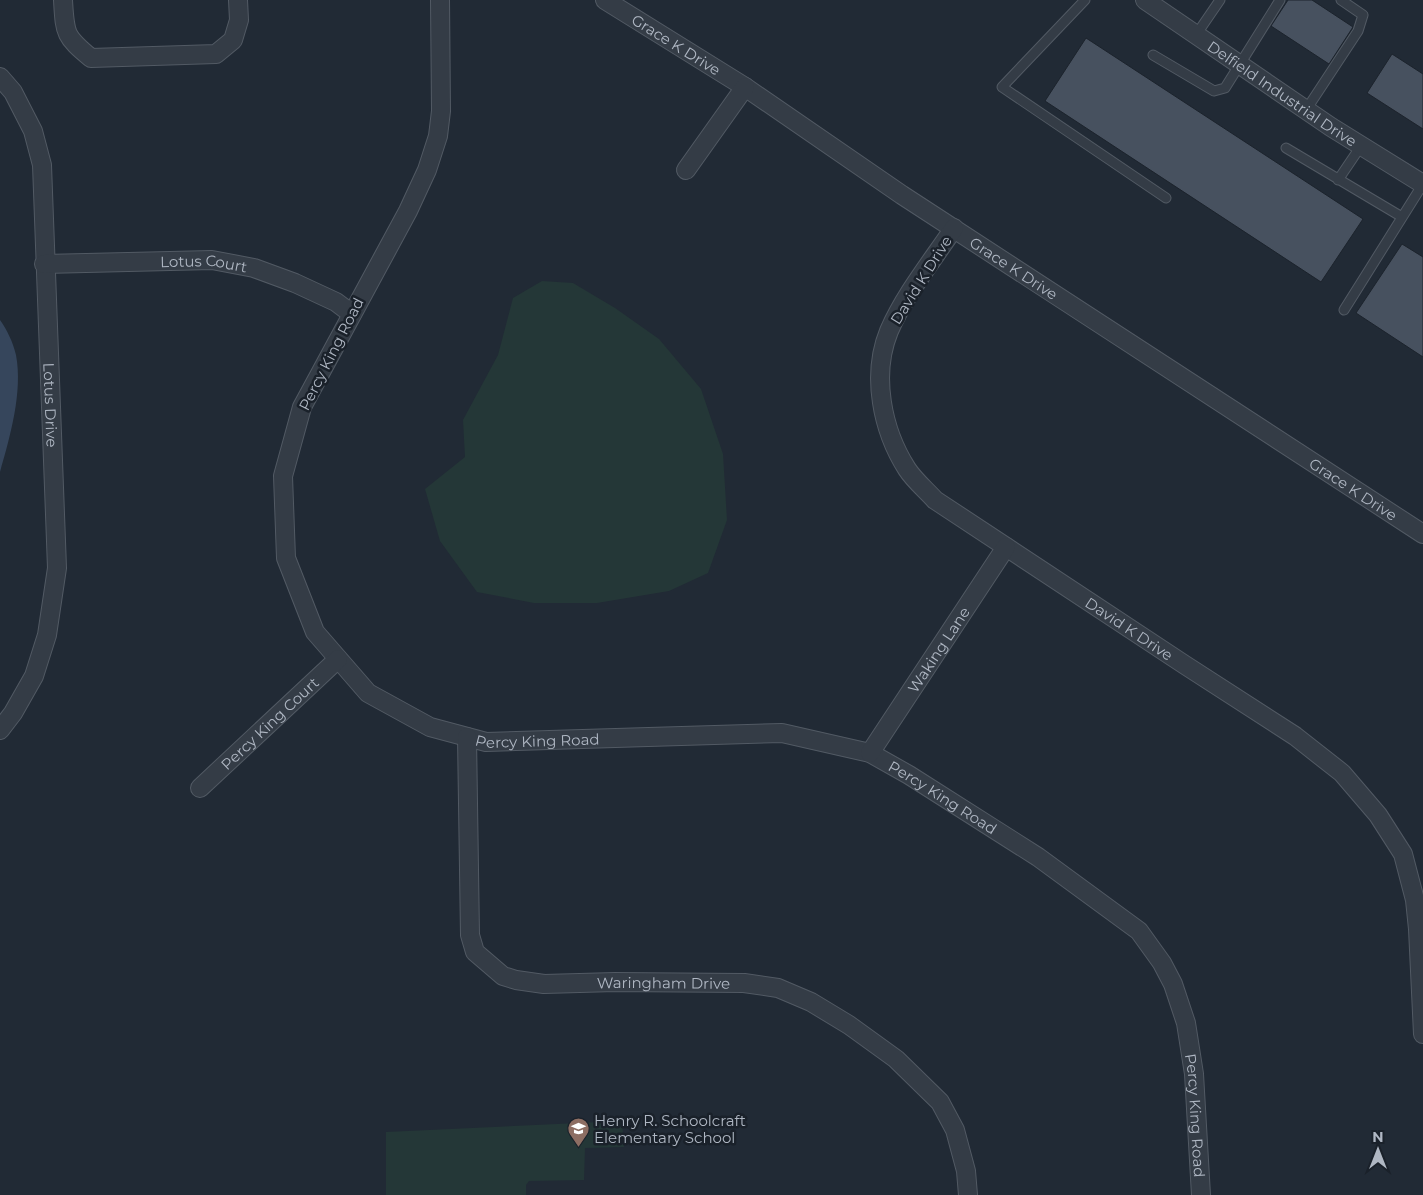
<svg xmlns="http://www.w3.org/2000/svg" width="1423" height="1195" viewBox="0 0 1423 1195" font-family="Montserrat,sans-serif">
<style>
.green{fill:#243737}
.water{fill:#36465c}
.building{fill:#47515f;stroke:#1c232c}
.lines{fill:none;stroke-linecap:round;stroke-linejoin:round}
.service-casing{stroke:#525a64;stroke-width:11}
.minor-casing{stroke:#525a64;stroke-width:20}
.service{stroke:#343c46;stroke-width:9}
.minor{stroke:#343c46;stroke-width:18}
.labels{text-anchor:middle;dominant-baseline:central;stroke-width:5;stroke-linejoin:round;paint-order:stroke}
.street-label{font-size:15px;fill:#afb7c3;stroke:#1a212a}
.poi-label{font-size:15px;fill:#afb7c3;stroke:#1a212a;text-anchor:start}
</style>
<rect width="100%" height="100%" fill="#212a35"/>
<path class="green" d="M542,281L573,283L615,308L659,339L701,389L723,454L727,520L708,573L669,591L597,603H534L477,592L440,541L425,489L465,457L463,420L498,355L513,298Z
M622,1121L624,1147L585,1148L584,1180L529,1181L526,1185V1195H386V1132Z"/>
<path class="water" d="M0,320C7,330 13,342 16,355C23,392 10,437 0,472Z"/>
<path class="building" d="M1288,0H1312L1353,27L1329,64L1271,26Z
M1086,38L1363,219L1321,282L1045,101Z
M1392,54L1423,74V129L1367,93Z
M1402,244L1423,257V357L1356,313Z"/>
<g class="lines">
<defs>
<path id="service" d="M1085,0L1002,87L1166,198
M1196,35L1220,0
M1153,55L1214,91L1225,88L1280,0
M1306,110L1358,31L1363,15L1341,0
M1286,148L1402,217
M1338,180L1361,146
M1344,310L1423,184"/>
<g id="minor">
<path d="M63,0C65,33 64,36 91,58L216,54L233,40L239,20L238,0"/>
<path id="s1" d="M440,0L441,111L438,136L427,170L408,211L302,407L283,476L286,558L315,632L368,693L430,727L486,742L782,733L870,753L909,775L1038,857L1139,931L1162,963L1173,984L1186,1023L1194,1074L1201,1195"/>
<path id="s2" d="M605,0L745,87L902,195L1423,534"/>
<path id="s3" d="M1145,0L1331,127L1423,184"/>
<path id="s4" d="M0,77L13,92L33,131L42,165L57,568L47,635L34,676L13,713L0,730"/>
<path d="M686,170L745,87"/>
<path id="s5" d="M954,228C932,261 905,294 889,331C871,375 882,430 907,469C914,480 926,490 935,500L1185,665L1295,736L1342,773L1378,815L1403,854L1415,900L1418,929L1423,1034"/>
<path id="s6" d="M44,264L212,260L254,268L295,283L336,302L352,314"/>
<path id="s7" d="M467,737L470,935L475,952L503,976L516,980L544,984L615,982L744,983L778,988L811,1002L849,1025L896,1059L940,1102L955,1130L966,1171L968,1195"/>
<path id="s8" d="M870,753L1006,547"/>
<path id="s9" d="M200,788L338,659"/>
</g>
</defs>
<use href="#service" class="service-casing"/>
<use href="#minor" class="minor-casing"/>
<use href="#service" class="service"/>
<use href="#minor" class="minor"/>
</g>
<defs>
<symbol id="school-pin" viewBox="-11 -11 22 30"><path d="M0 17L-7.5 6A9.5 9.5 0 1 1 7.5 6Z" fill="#8d6e63" stroke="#1a212a"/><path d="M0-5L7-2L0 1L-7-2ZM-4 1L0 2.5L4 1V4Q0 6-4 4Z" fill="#fff"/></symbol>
</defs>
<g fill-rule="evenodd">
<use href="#school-pin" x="566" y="1116" width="25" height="34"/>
</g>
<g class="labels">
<g class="street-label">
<text stroke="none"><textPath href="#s2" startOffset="84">Grace K Drive</textPath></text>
<text stroke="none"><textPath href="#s3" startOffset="166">Delfield Industrial Drive</textPath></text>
<text stroke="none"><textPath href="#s6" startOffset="160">Lotus Court</textPath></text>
<text stroke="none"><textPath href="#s2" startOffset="489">Grace K Drive</textPath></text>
<text transform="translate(921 280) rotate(-58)">David K Drive</text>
<text transform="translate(331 354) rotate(-63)">Percy King Road</text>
<text stroke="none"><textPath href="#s4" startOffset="339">Lotus Drive</textPath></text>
<text stroke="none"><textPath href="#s2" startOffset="894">Grace K Drive</textPath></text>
<text stroke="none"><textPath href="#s5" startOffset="541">David K Drive</textPath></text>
<text stroke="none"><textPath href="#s8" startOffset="124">Waking Lane</textPath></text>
<text stroke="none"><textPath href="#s9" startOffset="95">Percy King Court</textPath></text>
<text stroke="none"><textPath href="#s1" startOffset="934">Percy King Road</textPath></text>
<text stroke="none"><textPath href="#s1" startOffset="1354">Percy King Road</textPath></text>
<text stroke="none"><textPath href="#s7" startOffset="414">Waringham Drive</textPath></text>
<text stroke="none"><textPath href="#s1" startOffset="1789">Percy King Road</textPath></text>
</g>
<g class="poi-label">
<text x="594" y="1120">Henry R. Schoolcraft<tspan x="594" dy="17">Elementary School</tspan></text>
</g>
</g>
<g transform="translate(1378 1150)" stroke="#1a212a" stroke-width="4" paint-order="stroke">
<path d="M0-4L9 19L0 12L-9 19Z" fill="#afb7c3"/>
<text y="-8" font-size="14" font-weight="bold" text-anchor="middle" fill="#afb7c3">N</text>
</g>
</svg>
